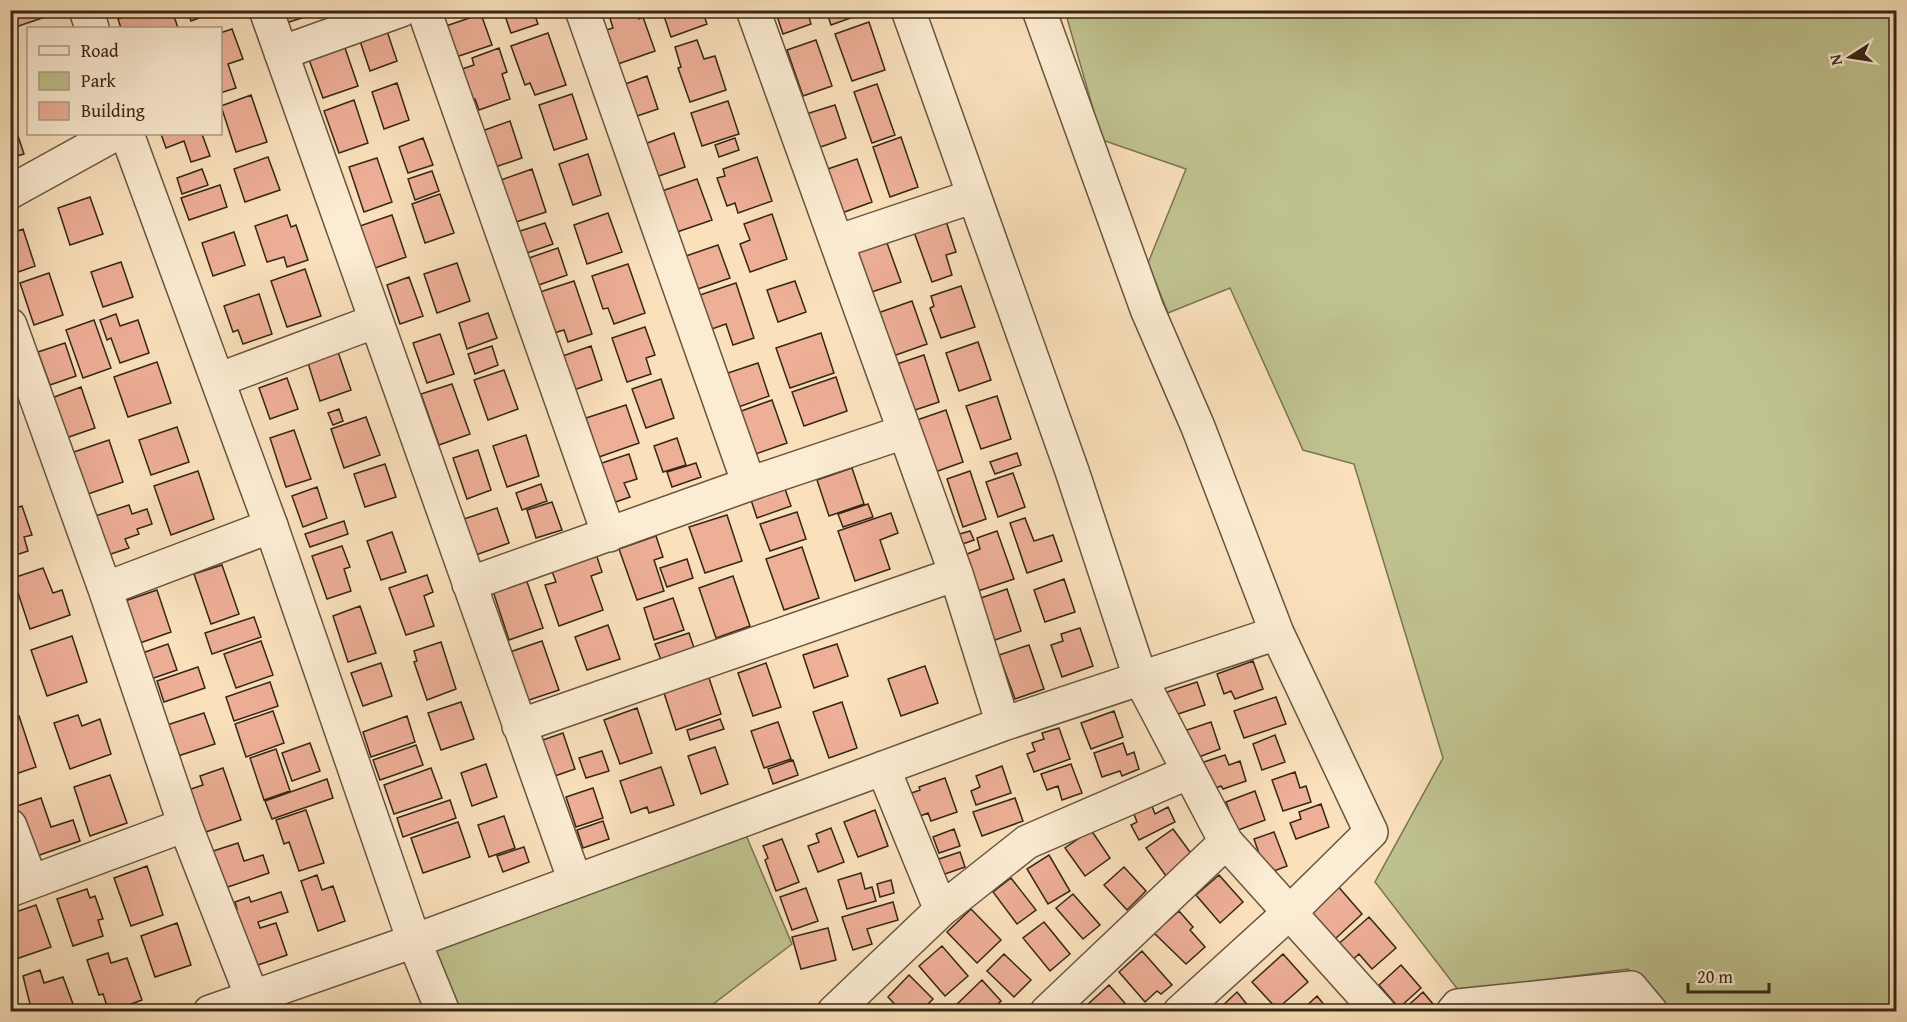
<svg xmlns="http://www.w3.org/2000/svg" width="1907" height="1022" viewBox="0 0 1907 1022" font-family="'Gentium Book Plus',serif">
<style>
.green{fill:#bfc28f;stroke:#7a7453;stroke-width:1.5}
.building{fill:#eeaf97;stroke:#362617;stroke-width:1.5}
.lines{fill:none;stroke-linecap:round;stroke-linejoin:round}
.minor-casing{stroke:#675540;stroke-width:36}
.tertiary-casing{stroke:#675540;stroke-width:36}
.minor{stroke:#fcecd3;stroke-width:33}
.tertiary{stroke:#fcecd3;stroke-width:33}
</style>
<rect width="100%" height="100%" fill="#fae1bc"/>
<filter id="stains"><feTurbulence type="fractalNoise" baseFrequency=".00333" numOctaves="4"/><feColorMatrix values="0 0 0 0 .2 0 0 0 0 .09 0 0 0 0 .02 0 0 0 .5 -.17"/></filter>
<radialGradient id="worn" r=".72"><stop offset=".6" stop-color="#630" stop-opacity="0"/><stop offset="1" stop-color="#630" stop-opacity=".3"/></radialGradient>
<path class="green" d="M1065,11H1896V1011H1670L1628,969L1459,991L1375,882L1443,758L1354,464L1303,450L1230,288L1168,313L1148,263L1186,169L1102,140Z
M740,821L792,944L704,1011L443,1012L414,941Z"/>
<path class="building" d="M10,10H53L54,14L10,29Z
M117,10H131V12L119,16Z
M144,10H172L178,28H121L118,19Z
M187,10H220L191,21Z
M279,10H319L320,12L283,24Z
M503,10H533L538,24L511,33Z
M623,10H636L639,19L643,17L655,51L615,65L603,31L613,28L609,15Z
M662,10H702L707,24L671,37Z
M775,10H807L811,24L783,34Z
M826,10H866L867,12L831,25Z
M481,14L492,45L456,57L446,26Z
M869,22L885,70L852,81L835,34Z
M385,25L397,61L370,71L358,35Z
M232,29L243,59L228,64L236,88L220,93V33Z
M548,33L566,85L535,95L530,83L525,85L511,46Z
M697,40L704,59L715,56L726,90L690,102L678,68L681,67L675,47Z
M816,40L832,86L803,96L787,50Z
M343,42L358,86L323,98L307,54Z
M499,48L507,72L502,74L510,99L479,110L475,99L463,103L453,72L474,65L472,58Z
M647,76L658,109L631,118L620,86Z
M397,83L409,120L384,129L372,92Z
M877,84L895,135L872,143L854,92Z
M572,94L587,139L554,150L539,105Z
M251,95L267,142L236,152L221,106Z
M354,100L368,143L339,153L324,111Z
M728,101L739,134L702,146L691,113Z
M835,105L846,138L815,149L803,115Z
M510,121L522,158L495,167L482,131Z
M16,130L24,154L10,158V132Z
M674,133L685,167L653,178L642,145Z
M161,134H202L210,156L191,162L184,141L166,148Z
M901,137L918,187L890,197L873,147Z
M423,138L433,165L408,173L399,147Z
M735,138L739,150L719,157L715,145Z
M588,154L601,195L573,205L559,164Z
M268,157L280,190L245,202L234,169Z
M757,157L772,201L738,213L735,203L727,206L717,178L725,176L723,169Z
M377,158L392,202L364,212L349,167Z
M857,159L872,202L839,214L816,173Z
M202,169L208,185L182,194L177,178Z
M532,169L546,212L513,223L498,181Z
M432,171L439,191L415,200L408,179Z
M697,179L712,220L677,232L662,191Z
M220,185L227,207L189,220L181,198Z
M440,194L454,233L425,243L412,204Z
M90,197L103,234L70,245L58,208Z
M608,213L622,252L587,264L574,225Z
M772,214L787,259L750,272L740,244L750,240L744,224Z
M287,215L291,227L296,225L308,260L287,267L284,257L267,262L255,226Z
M392,215L406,257L375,268L360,226Z
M946,221L956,252L946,255L952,275L932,282L914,232Z
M545,223L553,244L524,254L517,232Z
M23,229L35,266L10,275V234Z
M234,232L245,265L213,276L202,243Z
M887,243L901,282L863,295L850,255Z
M718,245L730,278L695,290L683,257Z
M558,248L567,275L536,286L526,259Z
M121,262L133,297L103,307L91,272Z
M457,263L470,301L437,313L424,274Z
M628,264L645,313L614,324L608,308L603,309L592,276Z
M305,269L321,316L287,327L271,281Z
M49,273L63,315L34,325L20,283Z
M409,277L423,316L400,324L387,285Z
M574,281L592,334L568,342L564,330L554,333L540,292Z
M795,281L806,312L778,322L767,290Z
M736,283L754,338L733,345L726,324L706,331L694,297Z
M961,286L975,327L941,338L930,308L934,306L931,296Z
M259,294L272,334L243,344L238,330L233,332L224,306Z
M912,301L927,344L893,356L878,313Z
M488,313L497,338L467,349L459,323Z
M116,314L120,326L138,320L149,353L120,363L111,338L107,340L100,320Z
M94,320L111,368L83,378L66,330Z
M645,327L655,355L646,358L651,374L627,382L612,338Z
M821,333L834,373L790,388L776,348Z
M440,334L454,374L427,383L413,343Z
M978,342L991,380L959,391L946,353Z
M65,343L76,376L50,385L38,352Z
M492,346L498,365L475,374L468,354Z
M591,346L602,380L571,391L560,357Z
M337,349L351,390L320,401L307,360Z
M924,355L939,402L912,411L897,364Z
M157,362L171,403L128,417L114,377Z
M758,363L769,396L733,409L722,375Z
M504,370L518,409L488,420L474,380Z
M836,377L847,411L804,426L792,392Z
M287,378L298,409L270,419L259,388Z
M661,379L674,418L646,428L632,389Z
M452,384L470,434L439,445L421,394Z
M81,387L95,428L63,439L49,399Z
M997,396L1011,439L981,449L966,406Z
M772,400L787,443L747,457L733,414Z
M626,405L639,443L599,457L586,418Z
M339,409L343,421L333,425L328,413Z
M946,410L963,462L935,472L917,420Z
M366,417L380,455L344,468L331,429Z
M177,427L189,462L151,475L139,440Z
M294,430L311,479L286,487L270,438Z
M526,435L539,476L507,487L493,446Z
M677,438L686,465L663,472L654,446Z
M109,440L123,482L85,495L71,453Z
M478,450L491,490L467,499L453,458Z
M1017,453L1021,465L995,474L990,462Z
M629,454L637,479L624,483L630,497L607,505L593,466Z
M696,463L701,477L672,487L667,472Z
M385,464L396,497L365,507L354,474Z
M852,468L864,504L829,516L817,480Z
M198,471L214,519L171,535L154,486Z
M970,471L986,519L963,527L947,479Z
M1013,473L1025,507L998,517L986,482Z
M541,484L547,501L522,510L516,493Z
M784,486L791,506L757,518L750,497Z
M317,487L327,518L303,527L292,496Z
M552,502L562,530L536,538L527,510Z
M868,504L873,517L843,527L838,514Z
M129,505L132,514L147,509L152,524L137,529L139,534L125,539L129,548L99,558L86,519Z
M22,506L32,535L24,537L28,551L10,557V510Z
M497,508L509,543L473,556L461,520Z
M797,512L806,539L770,551L760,524Z
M891,513L898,533L880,540L890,569L855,581L838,531Z
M727,515L742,561L705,573L689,527Z
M1025,518L1034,541L1053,535L1062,561L1027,573L1010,523Z
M344,521L348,534L310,547L305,534Z
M970,531L974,540L957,546L953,536Z
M997,531L1014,579L975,592L962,556L980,549L977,538Z
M392,532L406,572L381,580L367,541Z
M656,536L663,557L654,560L664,591L637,600L619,549Z
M342,546L350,567L344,569L351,591L327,599L312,556Z
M802,547L819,598L784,610L766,559Z
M595,551L602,572L591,576L603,610L559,626L545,585L556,582L550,566Z
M687,559L693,578L667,587L660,568Z
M222,565L239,614L211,624L194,574Z
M43,568L53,593L62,590L70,615L30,629L13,578Z
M427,575L433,592L424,596L434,626L406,635L389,588Z
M525,576L543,628L509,640L492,588Z
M733,576L750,626L716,638L699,588Z
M1064,579L1075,612L1045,622L1034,590Z
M1007,589L1021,631L992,641L978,599Z
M157,590L171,632L140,643L125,601Z
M673,598L684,630L654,640L644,608Z
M360,606L376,653L348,662L333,616Z
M254,617L261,637L212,654L205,633Z
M608,625L620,659L587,670L575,637Z
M1080,628L1093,666L1062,677L1051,645L1063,641L1061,634Z
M689,633L694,648L661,660L655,644Z
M72,636L87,682L47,696L31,650Z
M261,641L273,675L236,688L224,654Z
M542,641L559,690L523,702L507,653Z
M441,642L456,689L427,700L414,662L417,661L414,651Z
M168,644L177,670L142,682L134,656Z
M837,644L848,676L814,688L803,655Z
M1029,645L1044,689L1015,699L999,655Z
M1253,661L1263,689L1235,699L1231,691L1224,694L1217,674Z
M381,663L392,696L363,706L351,673Z
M766,663L781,707L753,716L738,673Z
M925,666L938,703L901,716L888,679Z
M198,667L205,688L164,702L157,681Z
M708,675L721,714L676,730L663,690Z
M270,682L278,706L234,721L226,697Z
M1197,682L1205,705L1172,716L1164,693Z
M1276,697L1286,724L1244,738L1234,711Z
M461,702L474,739L441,750L428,713Z
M842,702L857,748L829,758L813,712Z
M637,708L652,753L620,764L604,720Z
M273,711L284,743L246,757L235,724Z
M1114,711L1123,737L1091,749L1081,723Z
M204,713L215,744L178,756L167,725Z
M78,715L82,726L100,719L111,754L70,769L54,723Z
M19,716L36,767L10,776V719Z
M407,716L415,742L371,757L363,732Z
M720,719L724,729L690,740L687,730Z
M778,722L791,759L764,768L751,731Z
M1211,722L1220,749L1191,760L1184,731Z
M1059,728L1070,759L1034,772L1027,754L1035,751L1032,743L1044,739L1042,733Z
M563,733L575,769L549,778L537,742Z
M1275,735L1285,762L1262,770L1253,744Z
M310,743L320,771L292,781L282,753Z
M1123,743L1127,755L1134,752L1139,769L1122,776L1120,771L1102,777L1094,753Z
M416,745L423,765L380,780L373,760Z
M715,747L728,784L701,794L688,756Z
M276,749L290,791L264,800L250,758Z
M602,751L609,771L586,778L579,758Z
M1225,755L1229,765L1240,761L1246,781L1223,789L1221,786L1208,791L1198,764Z
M793,760L798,775L773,784L768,769Z
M486,764L497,797L472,806L461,773Z
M1071,764L1082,793L1062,800L1058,786L1047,790L1041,774Z
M1002,766L1011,793L976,805L971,791L980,787L976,776Z
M661,767L674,805L649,813L647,807L631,813L620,781Z
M223,768L241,820L200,834L185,791L203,785L200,776Z
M431,768L442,798L394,814L384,785Z
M1295,772L1300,788L1306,786L1311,802L1283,811L1272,780Z
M110,775L127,823L90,836L74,787Z
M945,778L957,812L931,821L928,813L915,818L906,795L920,790L919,787Z
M327,779L333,798L272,819L265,801Z
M593,788L603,818L576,827L566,797Z
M1255,791L1265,820L1230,833L1222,812L1229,810L1226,802Z
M41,798L51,827L73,820L80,841L31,858L14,807Z
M1015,798L1023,821L982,836L973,812Z
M450,800L456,818L403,837L397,818Z
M1151,804L1155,814L1168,807L1175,822L1139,840L1131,825L1137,822L1133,812Z
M1321,804L1329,827L1296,839L1290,823L1301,819L1299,812Z
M306,810L324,863L299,871L289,842L284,844L276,820Z
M875,810L888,846L858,857L844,822Z
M504,816L515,848L489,857L478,825Z
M603,821L609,839L583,848L577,830Z
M458,822L470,857L423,873L411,838Z
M831,828L844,862L818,872L808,846L819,842L816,834Z
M954,829L960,846L939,853L933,837Z
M1173,829L1193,856L1166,876L1146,848Z
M1091,830L1110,858L1085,876L1065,848Z
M1274,832L1287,866L1266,874L1254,839Z
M782,839L799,882L776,891L765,860L768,858L763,846Z
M238,843L244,861L263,855L269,873L219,890L207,853Z
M524,847L529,862L503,872L497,856Z
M960,852L965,867L939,876L933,861Z
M1049,855L1070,891L1048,904L1027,869Z
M147,866L163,915L131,926L114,878Z
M1124,867L1146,891L1127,910L1104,885Z
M861,873L865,889L872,887L876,901L847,909L838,880Z
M317,875L322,890L333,886L345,921L318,931L301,881Z
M1219,875L1243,902L1220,923L1196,895Z
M1011,878L1036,910L1017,924L993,892Z
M891,880L894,893L880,897L877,884Z
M1336,884L1362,914L1334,940L1311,915L1315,911L1310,907Z
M806,888L818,921L792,930L780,897Z
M87,889L90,898L95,896L103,919L98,920L103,936L73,946L57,899Z
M281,892L288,912L258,922L260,928L276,923L287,955L255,966L227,912L237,909L235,902L249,897L251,902Z
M1073,894L1100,925L1083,939L1056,908Z
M893,902L898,920L867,929L872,944L853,950L842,917Z
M36,905L51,947L16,959L10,941V914Z
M971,909L1001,940L977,963L947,932Z
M1179,911L1193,927L1190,930L1205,947L1186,964L1154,933Z
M1369,917L1396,948L1372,969L1359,954L1348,964L1334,948Z
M1044,922L1070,954L1050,971L1023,938Z
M177,923L191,965L155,977L141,936Z
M828,928L836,960L801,969L792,937Z
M942,946L968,976L945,996L919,966Z
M1142,951L1172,985L1161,994L1157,991L1145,1002L1119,972Z
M108,953L111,963L127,958L142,1000L109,1012L103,994L99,995L87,960Z
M1004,954L1031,980L1014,997L987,971Z
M1283,954L1308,982L1277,1009L1252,982Z
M1401,965L1421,988L1399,1008L1379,985Z
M40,970L44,983L63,977L76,1012H32L23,976Z
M909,975L933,999L920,1012H902L888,997Z
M982,980L1001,1001L990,1012H960L955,1006Z
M1109,985L1130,1009L1127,1012H1093L1087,1005Z
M1237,992L1245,1002L1254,1012H1223L1220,1008Z
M1423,992L1433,1004L1424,1012H1401Z
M1317,996L1330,1012H1300Z
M865,1000L876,1012H852Z"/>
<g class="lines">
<defs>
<path id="minor" d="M266,10L575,881
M424,10L609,535
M582,10L749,484
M908,10L1072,471L1141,680L1226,842L1379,1012
M1039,10L1147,309L1198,427L1277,633L1371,832L1290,912L1180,1012
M281,53L401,10
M837,242L974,196
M10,325L105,589L185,825L258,1012
M218,380L376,321
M469,584L749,484L904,432
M105,589L271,526
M1003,724L1277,633
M519,726L956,574
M883,768L941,910
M10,826L31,882
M10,890L185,825
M414,941L1003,724L956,574L753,10
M834,1012L941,910L1027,842L1189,772
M1047,1012L1226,842
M1453,1012L1458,1006L1631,988L1651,1012"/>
<path id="tertiary" d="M86,10L92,28
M127,134L271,526L414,941L443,1012
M10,192L115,134
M210,1012L414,941"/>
</defs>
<use href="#minor" class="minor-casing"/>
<use href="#tertiary" class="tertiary-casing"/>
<use href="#minor" class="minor"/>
<use href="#tertiary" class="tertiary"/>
</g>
<rect width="1907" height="1022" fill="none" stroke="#fae1bc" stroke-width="36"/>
<rect x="12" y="12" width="1883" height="998" fill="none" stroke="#362617" stroke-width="3"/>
<rect x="18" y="18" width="1871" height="986" fill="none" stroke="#362617" stroke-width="1.5"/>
<rect x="27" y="27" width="195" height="108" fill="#fcecd3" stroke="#ad9d88" stroke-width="1.5"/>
<rect x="39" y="46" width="30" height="9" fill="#fcecd3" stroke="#ad9d88" stroke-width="1.5"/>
<text x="81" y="57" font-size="18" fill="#362617">Road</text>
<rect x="39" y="72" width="30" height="18" fill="#bfc28f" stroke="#ad9d88" stroke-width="1.5"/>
<text x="81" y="87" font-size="18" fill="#362617">Park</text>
<rect x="39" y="102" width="30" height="18" fill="#eeaf97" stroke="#ad9d88" stroke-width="1.5"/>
<text x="81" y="117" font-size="18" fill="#362617">Building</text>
<g transform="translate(1850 57) rotate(258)" stroke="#fcecd3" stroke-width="4.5" paint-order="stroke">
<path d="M0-4.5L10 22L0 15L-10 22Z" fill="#362617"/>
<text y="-9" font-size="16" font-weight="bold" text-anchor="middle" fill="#362617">N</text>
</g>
<path d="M1688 983v9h81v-9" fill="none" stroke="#362617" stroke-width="3"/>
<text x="1697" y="983" font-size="18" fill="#362617" stroke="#fcecd3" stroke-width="4.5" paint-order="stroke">20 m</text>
<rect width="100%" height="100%" filter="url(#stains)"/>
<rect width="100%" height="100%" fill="url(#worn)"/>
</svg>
